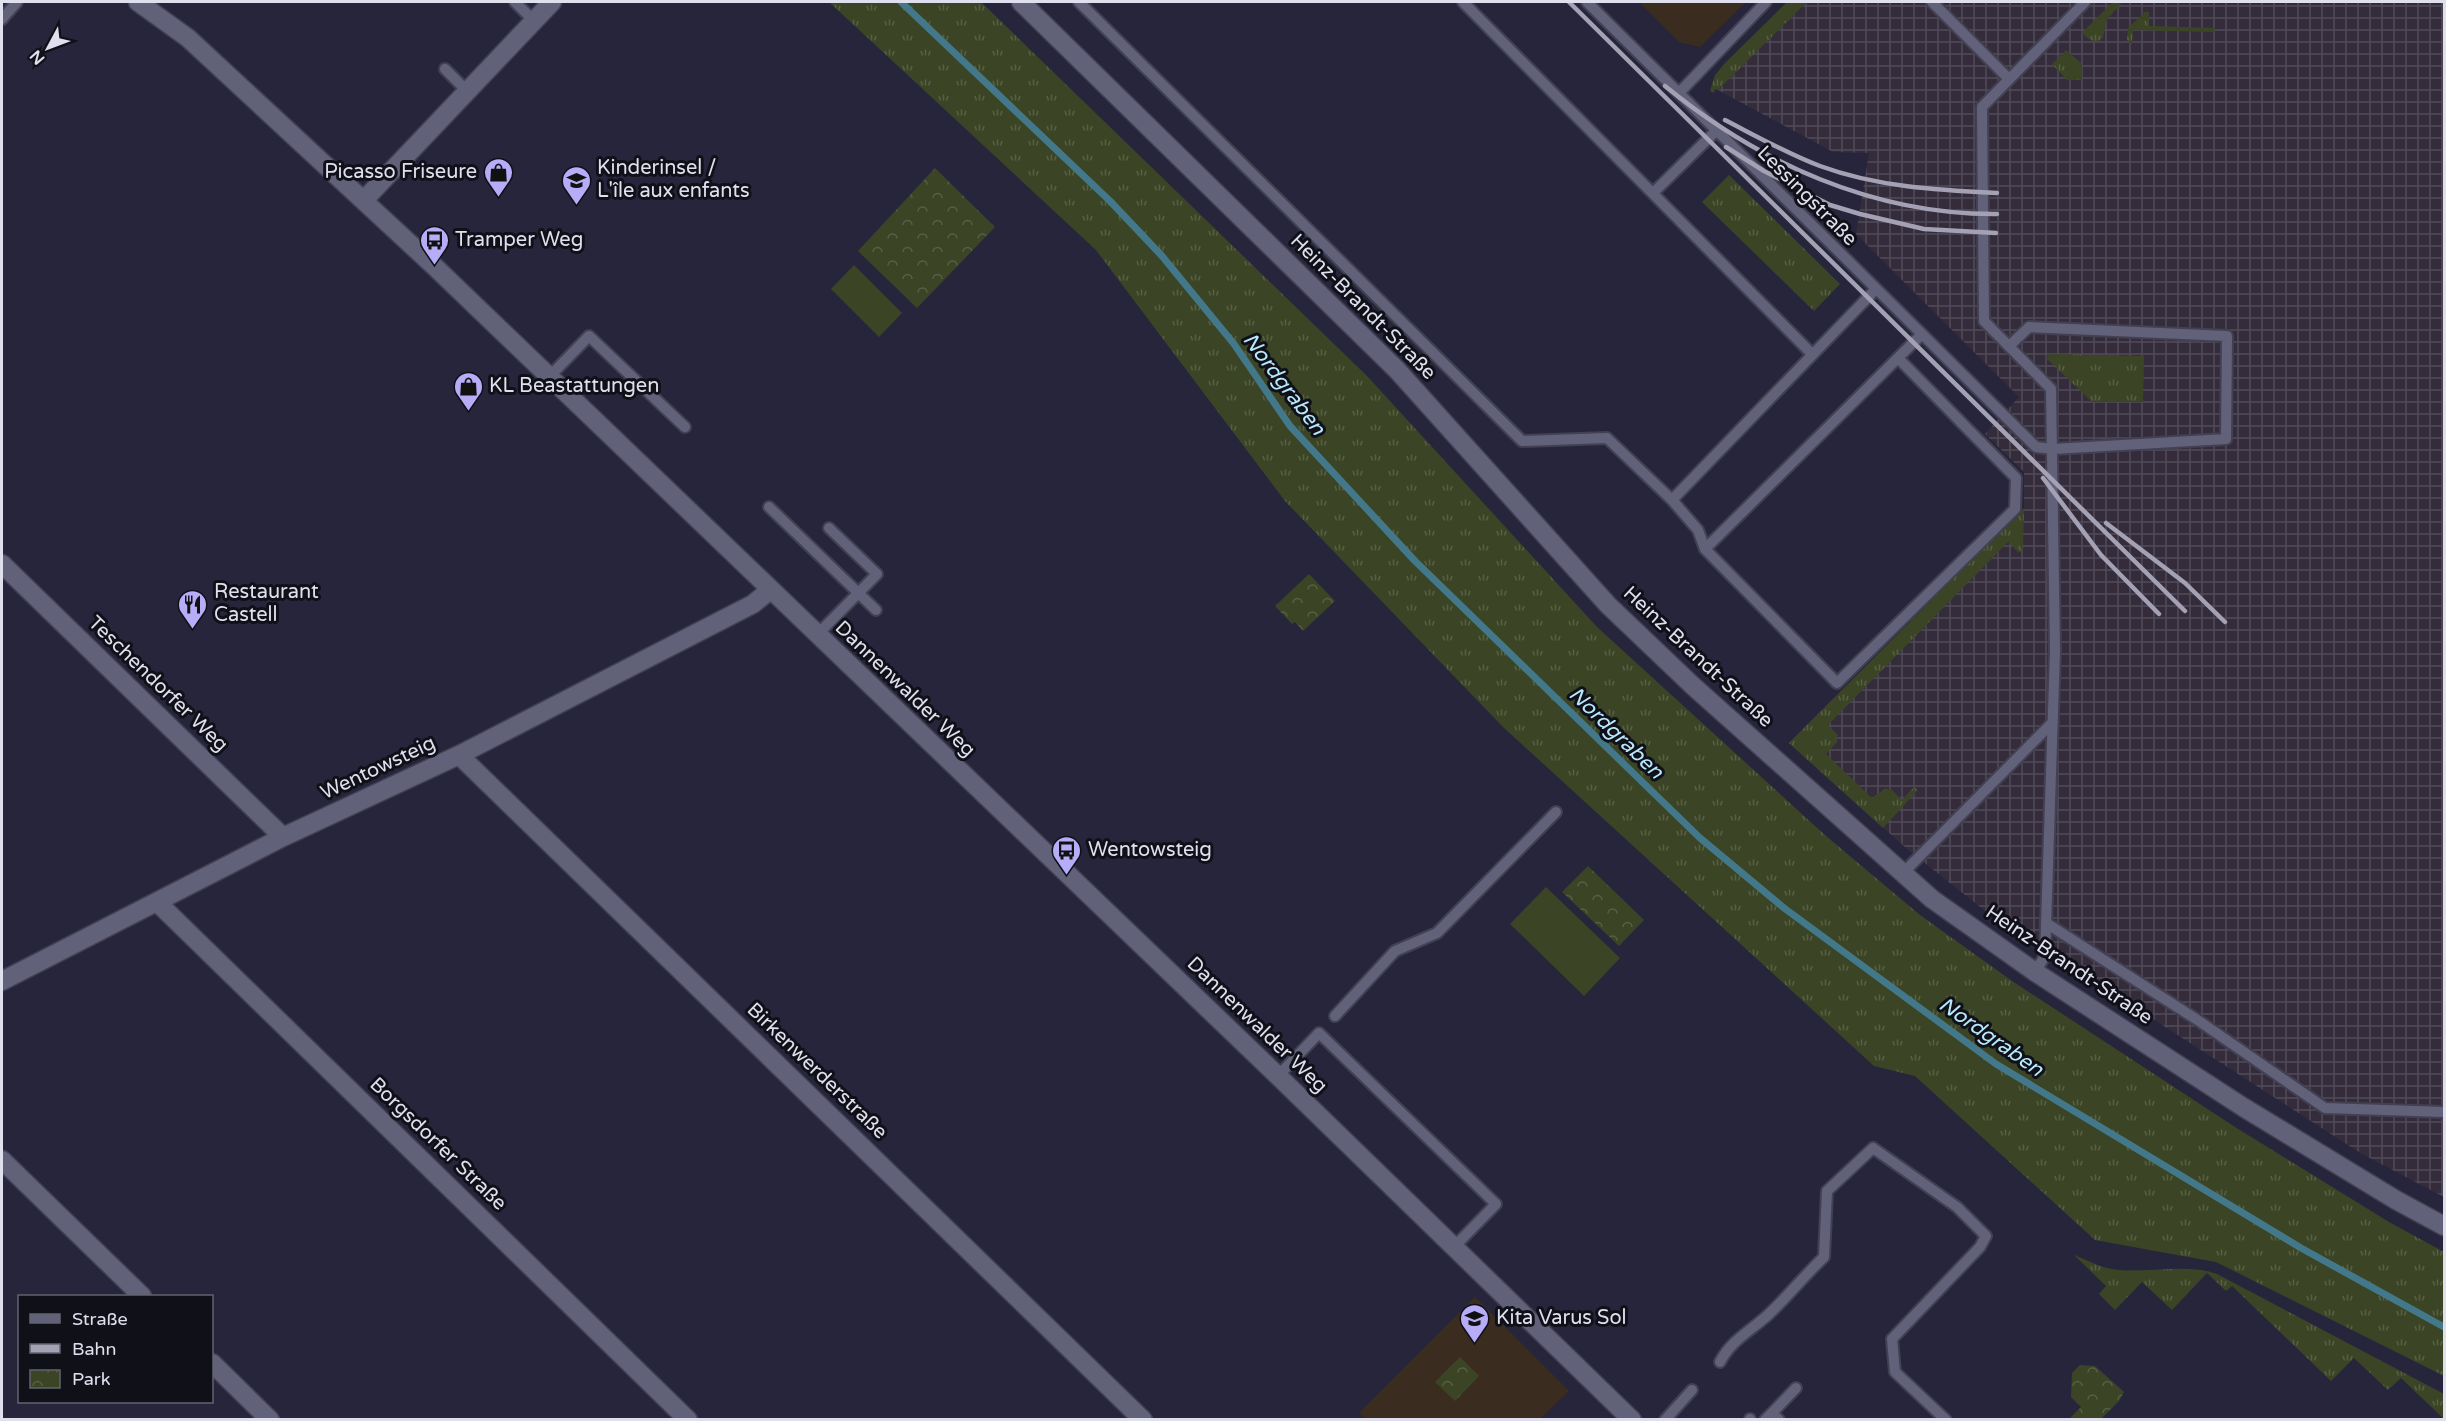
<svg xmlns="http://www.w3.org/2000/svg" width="2446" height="1421" viewBox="0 0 2446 1421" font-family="'Varela Round',sans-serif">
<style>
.industrial{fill:url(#industrial-grid)}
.education{fill:#3b2c20}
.grass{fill:url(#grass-tufts)}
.park{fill:url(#park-crowns)}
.pitch{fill:#3b4525}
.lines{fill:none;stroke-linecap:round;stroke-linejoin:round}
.stream{stroke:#43788b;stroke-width:7}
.lane-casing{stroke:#424052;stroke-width:14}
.street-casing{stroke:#424052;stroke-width:21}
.lane{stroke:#62617a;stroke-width:10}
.street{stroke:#62617a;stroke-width:18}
.rail{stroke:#a3a1b3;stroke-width:4.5}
.labels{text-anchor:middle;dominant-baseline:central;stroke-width:6;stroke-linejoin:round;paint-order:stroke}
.poi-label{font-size:20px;fill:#e0dfee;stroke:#101019;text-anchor:start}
.street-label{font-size:20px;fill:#e0dfee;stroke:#101019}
.water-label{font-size:21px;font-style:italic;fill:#b8e9fc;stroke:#101019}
</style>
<defs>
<pattern id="industrial-grid" width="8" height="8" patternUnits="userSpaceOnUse" patternTransform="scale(1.5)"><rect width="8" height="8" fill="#342c3b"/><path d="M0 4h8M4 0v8" fill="none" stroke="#514a58"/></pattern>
<pattern id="grass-tufts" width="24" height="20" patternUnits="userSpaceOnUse" patternTransform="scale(1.5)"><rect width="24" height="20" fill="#3b4525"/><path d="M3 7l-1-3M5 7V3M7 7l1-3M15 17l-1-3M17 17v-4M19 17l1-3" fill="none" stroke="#575f45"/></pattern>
<pattern id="park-crowns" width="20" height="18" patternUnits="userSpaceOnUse" patternTransform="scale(1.5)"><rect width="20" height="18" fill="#3b4525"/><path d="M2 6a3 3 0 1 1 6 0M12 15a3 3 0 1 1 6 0" fill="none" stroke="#575f45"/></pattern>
</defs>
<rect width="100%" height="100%" fill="#27253b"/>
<path class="industrial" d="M1807,2H2444V1197L2362,1154L1984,910L1907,849L1789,743L2024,508V472L1985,434L2019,397L1856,234L1869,153L1833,152L1718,90Z"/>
<path class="education" d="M1639,2H1746L1700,47L1679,42Z
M1475,1297L1569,1391L1540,1419L1366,1420L1359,1413Z"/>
<path class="grass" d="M829,2H981L1367,376L1597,627L1826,836L1920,915L2012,981L2235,1127L2389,1222L2444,1252V1376L2216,1262L2095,1240L1915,1076L1874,1066L1503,727L1285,501L1096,250Z
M1787,2H1807L1718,90L1715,89L1714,93L1710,91L1715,75L1725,63Z
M2113,2H2122L2106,21L2103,38C2095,45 2088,39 2082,33Z
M2145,12H2149V26L2215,28L2214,32L2133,30L2132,45L2127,40L2128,28Z
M2066,50L2082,64V80H2067L2052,64Z
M1729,175L1840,284L1814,311L1702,202Z
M2050,354L2144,356L2143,402H2092L2046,358Z
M2024,508L2023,549L2019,553L2008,542L1828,725L1838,735L1835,738L1838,741L1826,754L1872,798L1886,788L1889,790L1890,788L1902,800L1914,787L1918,790L1883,828L1789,743Z
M2074,1255C2089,1261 2103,1269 2119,1270C2151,1273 2186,1263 2217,1274L2444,1394V1419L2401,1378L2388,1390L2354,1358L2331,1381L2232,1286L2226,1291L2207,1273L2172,1310L2142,1282L2115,1310L2099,1294L2106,1286Z"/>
<path class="park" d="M935,168L995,227L917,308L858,251Z
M1309,574L1335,601L1303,631L1295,622L1292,624L1275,606Z
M1588,866L1644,920L1619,946L1562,892Z
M1460,1357L1479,1376L1455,1401L1435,1382Z
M2080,1365L2095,1366L2124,1392L2119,1401L2101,1419H2069L2081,1407L2071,1397L2072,1373Z"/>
<path class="pitch" d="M854,265L902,313L879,337L831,289Z
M1546,887L1620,958L1584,996L1510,924Z"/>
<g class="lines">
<path class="stream" d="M901,2L1110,201L1162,256L1234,344L1290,426L1415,561L1700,838L1784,908L1996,1064L2301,1248L2444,1327"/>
<defs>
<path id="lane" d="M515,2L534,21
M1079,2L1522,441L1607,438L1672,500L1698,530L1705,549L1837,683L2015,509L2016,478L1898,358
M1463,2L1812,354
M1587,2L2036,447L2053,449L2226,439L2227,336L2029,327L2009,346
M1932,2L2009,79
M2,19L17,2
M445,69L467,91
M1679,93L1766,2
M1654,192L1717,130
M549,377L589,336L685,427
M1672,500L1875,290
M769,507L876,610
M1705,549L1921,335
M817,635L877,574L829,528
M1903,873L2053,722
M2046,923L2196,1019L2325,1108L2444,1112
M2035,972L2045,956L2055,651L2051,389L1984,321L1982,107L2085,2
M1335,1016L1395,951L1437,933L1556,812
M1278,1076L1319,1033L1496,1204L1454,1247
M1720,1362C1731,1340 1752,1330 1769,1314C1788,1296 1805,1275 1824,1257L1827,1191L1873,1148L1957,1207L1986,1236L1980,1247L1892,1339L1895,1372L1946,1420
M1772,1413L1796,1388
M1750,1419V1420
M1665,1420L1692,1390
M1765,1420L1772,1413L1779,1420"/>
<path id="street" d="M138,2L188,38L434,266L1278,1076L1632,1420
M1021,2L1397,370L1608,605L1693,686L1932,899L2035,972L2243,1107L2396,1200L2444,1226
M364,200L552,2
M2,564L283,837
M459,755L1143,1420
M157,902L688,1420
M2,981L283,837L459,755L753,604L770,590
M2,1160L142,1296
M212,1363L270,1420"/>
</defs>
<use href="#lane" class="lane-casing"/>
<use href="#street" class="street-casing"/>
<use href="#lane" class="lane"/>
<use href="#street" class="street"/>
<path class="rail" d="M1569,2L2185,611
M1665,86C1759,163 1874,215 1997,214
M1725,120C1756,136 1788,154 1820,166C1877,187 1937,190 1997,193
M1726,147L1764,171L1830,205L1860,214L1924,229L1996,233
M2043,478L2101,555L2159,614
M2106,523L2185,583L2225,622"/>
</g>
<defs>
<symbol id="shop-pin" viewBox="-11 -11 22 30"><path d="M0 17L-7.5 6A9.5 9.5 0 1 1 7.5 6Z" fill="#b6acf8" stroke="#101019"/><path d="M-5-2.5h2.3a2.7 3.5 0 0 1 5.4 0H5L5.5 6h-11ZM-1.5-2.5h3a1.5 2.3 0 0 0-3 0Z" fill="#111"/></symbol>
<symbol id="school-pin" viewBox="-11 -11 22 30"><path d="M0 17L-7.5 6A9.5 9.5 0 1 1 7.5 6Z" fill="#b6acf8" stroke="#101019"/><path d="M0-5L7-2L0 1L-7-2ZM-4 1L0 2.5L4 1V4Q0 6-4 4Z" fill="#111"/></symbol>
<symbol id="bus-pin" viewBox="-11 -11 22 30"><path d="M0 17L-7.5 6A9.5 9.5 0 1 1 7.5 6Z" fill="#b6acf8" stroke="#101019"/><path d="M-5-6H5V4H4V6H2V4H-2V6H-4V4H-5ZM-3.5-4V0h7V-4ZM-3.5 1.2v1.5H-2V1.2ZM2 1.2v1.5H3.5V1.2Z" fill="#111"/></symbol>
<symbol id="restaurant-pin" viewBox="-11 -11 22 30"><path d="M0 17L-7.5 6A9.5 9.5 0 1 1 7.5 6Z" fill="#b6acf8" stroke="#101019"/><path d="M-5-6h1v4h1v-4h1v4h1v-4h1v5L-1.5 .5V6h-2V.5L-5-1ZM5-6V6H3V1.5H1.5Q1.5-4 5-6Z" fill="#111"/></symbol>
</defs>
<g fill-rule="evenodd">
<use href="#shop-pin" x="482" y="156" width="33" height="45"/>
<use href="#school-pin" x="560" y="164" width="33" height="45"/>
<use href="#bus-pin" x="418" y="224" width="33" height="45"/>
<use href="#shop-pin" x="452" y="370" width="33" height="45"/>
<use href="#restaurant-pin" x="176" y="588" width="33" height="45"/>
<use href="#bus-pin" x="1050" y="834" width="33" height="45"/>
<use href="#school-pin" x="1458" y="1302" width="33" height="45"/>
</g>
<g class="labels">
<g class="poi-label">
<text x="597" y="168">Kinderinsel /<tspan x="597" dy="23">L'île aux enfants</tspan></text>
<text x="477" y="172" text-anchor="end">Picasso Friseure</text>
<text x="455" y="240">Tramper Weg</text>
<text x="489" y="386">KL Beastattungen</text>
<text x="214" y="592">Restaurant<tspan x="214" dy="23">Castell</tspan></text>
<text x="1088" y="850">Wentowsteig</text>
<text x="1496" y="1318">Kita Varus Sol</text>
</g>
<g class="street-label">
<text transform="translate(1807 196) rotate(45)">Lessingstraße</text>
<text transform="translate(1363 307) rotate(45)">Heinz-Brandt-Straße</text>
<text transform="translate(1698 657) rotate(43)">Heinz-Brandt-Straße</text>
<text transform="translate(158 684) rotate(44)">Teschendorfer Weg</text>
<text transform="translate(905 689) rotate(44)">Dannenwalder Weg</text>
<text transform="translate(378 768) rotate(-25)">Wentowsteig</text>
<text transform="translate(2069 965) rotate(34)">Heinz-Brandt-Straße</text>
<text transform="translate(1257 1025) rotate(44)">Dannenwalder Weg</text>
<text transform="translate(817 1071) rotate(44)">Birkenwerderstraße</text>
<text transform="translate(438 1144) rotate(44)">Borgsdorfer Straße</text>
</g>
<g class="water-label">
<text transform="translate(1284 384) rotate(53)">Nordgraben</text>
<text transform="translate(1616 733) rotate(44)">Nordgraben</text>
<text transform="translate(1991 1037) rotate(35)">Nordgraben</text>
</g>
</g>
<rect width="2446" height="1421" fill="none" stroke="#e0dfee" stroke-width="6"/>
<rect x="18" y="1295" width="195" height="108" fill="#101019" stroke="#63636e" stroke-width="1.5"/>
<rect x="30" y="1314" width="30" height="9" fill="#62617a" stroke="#63636e" stroke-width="1.5"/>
<text x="72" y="1325" font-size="18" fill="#e0dfee">Straße</text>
<rect x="30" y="1344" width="30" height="9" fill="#a3a1b3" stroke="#63636e" stroke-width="1.5"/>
<text x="72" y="1355" font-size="18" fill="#e0dfee">Bahn</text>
<rect x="30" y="1370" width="30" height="18" fill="url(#park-crowns)" stroke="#63636e" stroke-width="1.5"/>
<text x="72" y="1385" font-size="18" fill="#e0dfee">Park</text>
<g transform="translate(48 48) rotate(229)" stroke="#101019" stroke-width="4.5" paint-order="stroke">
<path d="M0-4.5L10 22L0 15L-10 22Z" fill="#e0dfee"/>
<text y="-9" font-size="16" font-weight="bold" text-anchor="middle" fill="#e0dfee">N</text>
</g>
</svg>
